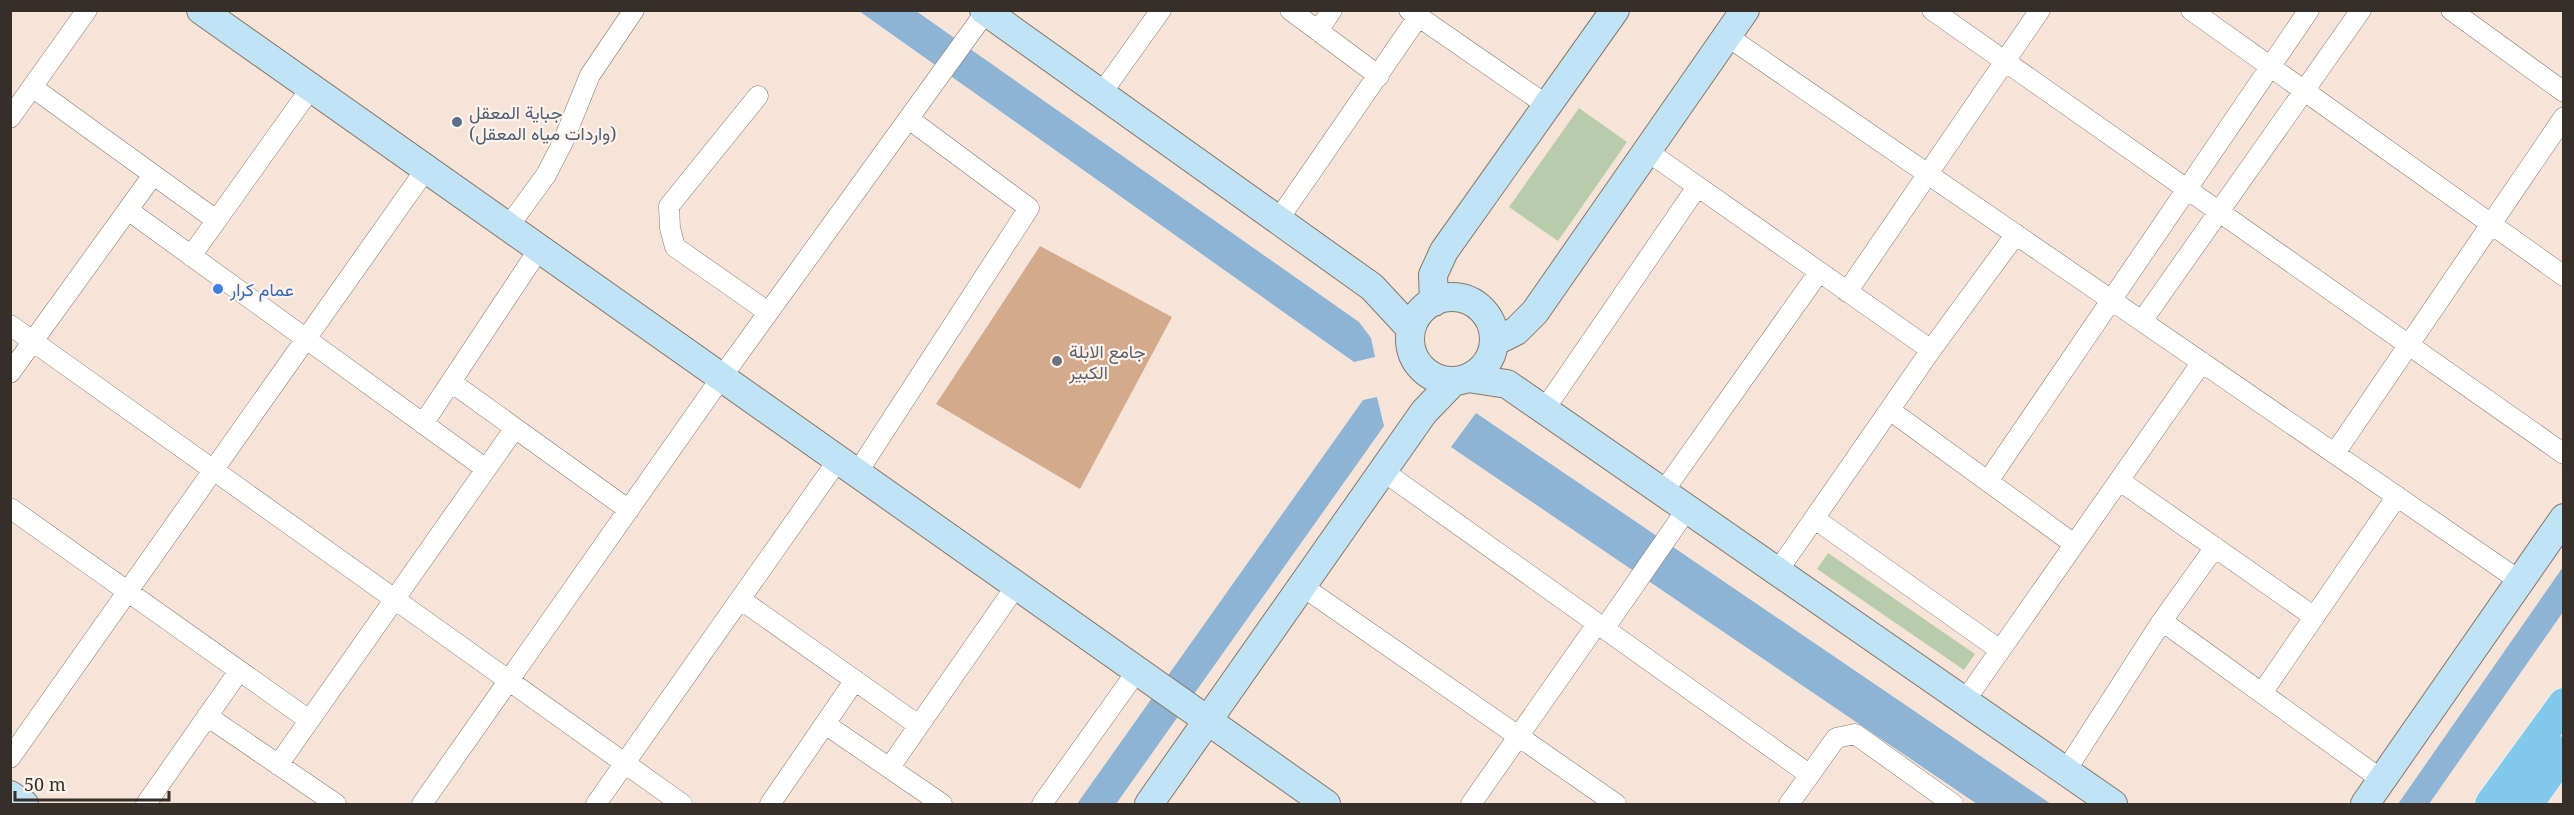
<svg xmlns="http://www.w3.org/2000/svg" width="2574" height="815" viewBox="0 0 2574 815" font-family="'Noto Serif',Vazirmatn,serif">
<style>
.green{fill:#b8ccab}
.water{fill:#8db4d5}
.building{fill:#d4aa8d}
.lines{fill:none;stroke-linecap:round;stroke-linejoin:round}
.street-casing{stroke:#89786d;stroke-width:21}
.secondary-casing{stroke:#89786d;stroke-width:30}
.primary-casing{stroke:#fff;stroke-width:33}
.street{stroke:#fff;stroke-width:20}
.secondary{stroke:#c0e4f5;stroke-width:28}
.primary{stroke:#82c9ec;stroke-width:32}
.service-dot{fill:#5c6f8a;stroke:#fef3eb;stroke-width:2}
.shop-dot{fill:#3f7fe0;stroke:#fef3eb;stroke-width:2}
.worship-dot{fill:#6b7280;stroke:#fef3eb;stroke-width:2}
.labels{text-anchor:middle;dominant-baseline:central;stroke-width:4.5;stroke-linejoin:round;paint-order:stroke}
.service-label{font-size:18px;fill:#4e5e75;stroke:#fef3eb;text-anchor:start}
.shop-label{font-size:18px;fill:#366cbe;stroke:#fef3eb;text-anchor:start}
.worship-label{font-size:18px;fill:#5b616d;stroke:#fef3eb;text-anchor:start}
</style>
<rect width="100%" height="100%" fill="#f7e4d8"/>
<path class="green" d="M1579,108L1627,142L1558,241L1509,207Z
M1828,553L1975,654L1964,670L1817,569Z"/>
<path class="water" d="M859,11H916L1359,322L1371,338L1375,357L1354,362Z
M1377,397L1384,426L1116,804H1077L1363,400Z
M1476,413L2051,804H1977L1451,447Z
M2563,567V612L2429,804H2398Z"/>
<path class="building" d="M1040,246L1172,317L1080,489L936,404Z"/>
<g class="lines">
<defs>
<path id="street" d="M1290,10L1379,76
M1409,10L1548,106
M1932,10L2564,454
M2191,10L2564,276
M2451,10L2564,92
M1318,31L1332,10
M1727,36L2520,581
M32,87L216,220
M1101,94L1161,10
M758,96L669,206L670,228L675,247L768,312
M10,118L87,10
M1647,151L1931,350
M128,210L486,469
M1278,220L1418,17
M508,227L546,175L562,144L590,75L634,10
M191,256L311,88
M1847,292L2040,10
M2142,321L2361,10
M10,325L682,804
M10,373L153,175
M451,382L629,510
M1544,410L1697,187
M1891,411L2074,544
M423,424L539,249
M2335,453L2564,117
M1383,471L1810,775
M857,473L1029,208L909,119
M1988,481L2309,10
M2120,481L2313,616
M1663,492L1819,272
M10,508L309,720
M1815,519L2000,650
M1777,572L1931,350L2016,234
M1302,586L1616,804
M740,599L918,725
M2162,621L2382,780
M1604,629L1687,509
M2262,693L2397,496
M1964,702L2202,362
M207,716L336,804
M825,724L942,804
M10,758L426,169
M278,765L515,428
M890,767L1016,586
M2065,772L2162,621L2215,547
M146,804L239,671
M422,804L721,378L987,10
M596,804L838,460
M770,804L855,680
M1042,804L1137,671
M1471,804L1597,624
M1789,804L1836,738L1855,734L1953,804"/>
<path id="secondary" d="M201,10L1326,804
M984,10L1372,287L1411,329
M1410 339a42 42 0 1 1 84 0a42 42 0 1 1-84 0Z
M1434,302L1433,275L1444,251L1615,10
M1494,342L1516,331L1535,312L1745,10
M1468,378L1507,384L2113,804
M10,795L24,804
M1149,804L1424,412L1454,381
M2365,804L2564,518"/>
<path id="primary" d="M2491,804L2564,704
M2527,804L2564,752"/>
</defs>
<use href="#street" class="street-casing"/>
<use href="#secondary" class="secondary-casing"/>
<use href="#primary" class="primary-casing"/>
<use href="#street" class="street"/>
<use href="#secondary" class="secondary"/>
<use href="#primary" class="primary"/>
</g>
<circle class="service-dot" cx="457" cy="122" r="6"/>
<circle class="shop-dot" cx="218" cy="289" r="6"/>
<circle class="worship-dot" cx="1057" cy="361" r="6"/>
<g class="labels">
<g class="service-label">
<text x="469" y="112">جباية المعقل<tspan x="469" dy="21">(واردات مياه المعقل)</tspan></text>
</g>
<g class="shop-label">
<text x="230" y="289">عمام كرار</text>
</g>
<g class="worship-label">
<text x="1069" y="351">جامع الابلة<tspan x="1069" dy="21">الكبير</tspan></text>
</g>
</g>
<rect width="2574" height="815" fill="none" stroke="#352e29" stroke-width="24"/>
<path d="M15 791v9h154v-9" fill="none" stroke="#352e29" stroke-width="3"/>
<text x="24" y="791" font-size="18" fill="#352e29" stroke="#fef3eb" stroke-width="4.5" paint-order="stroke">50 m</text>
</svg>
